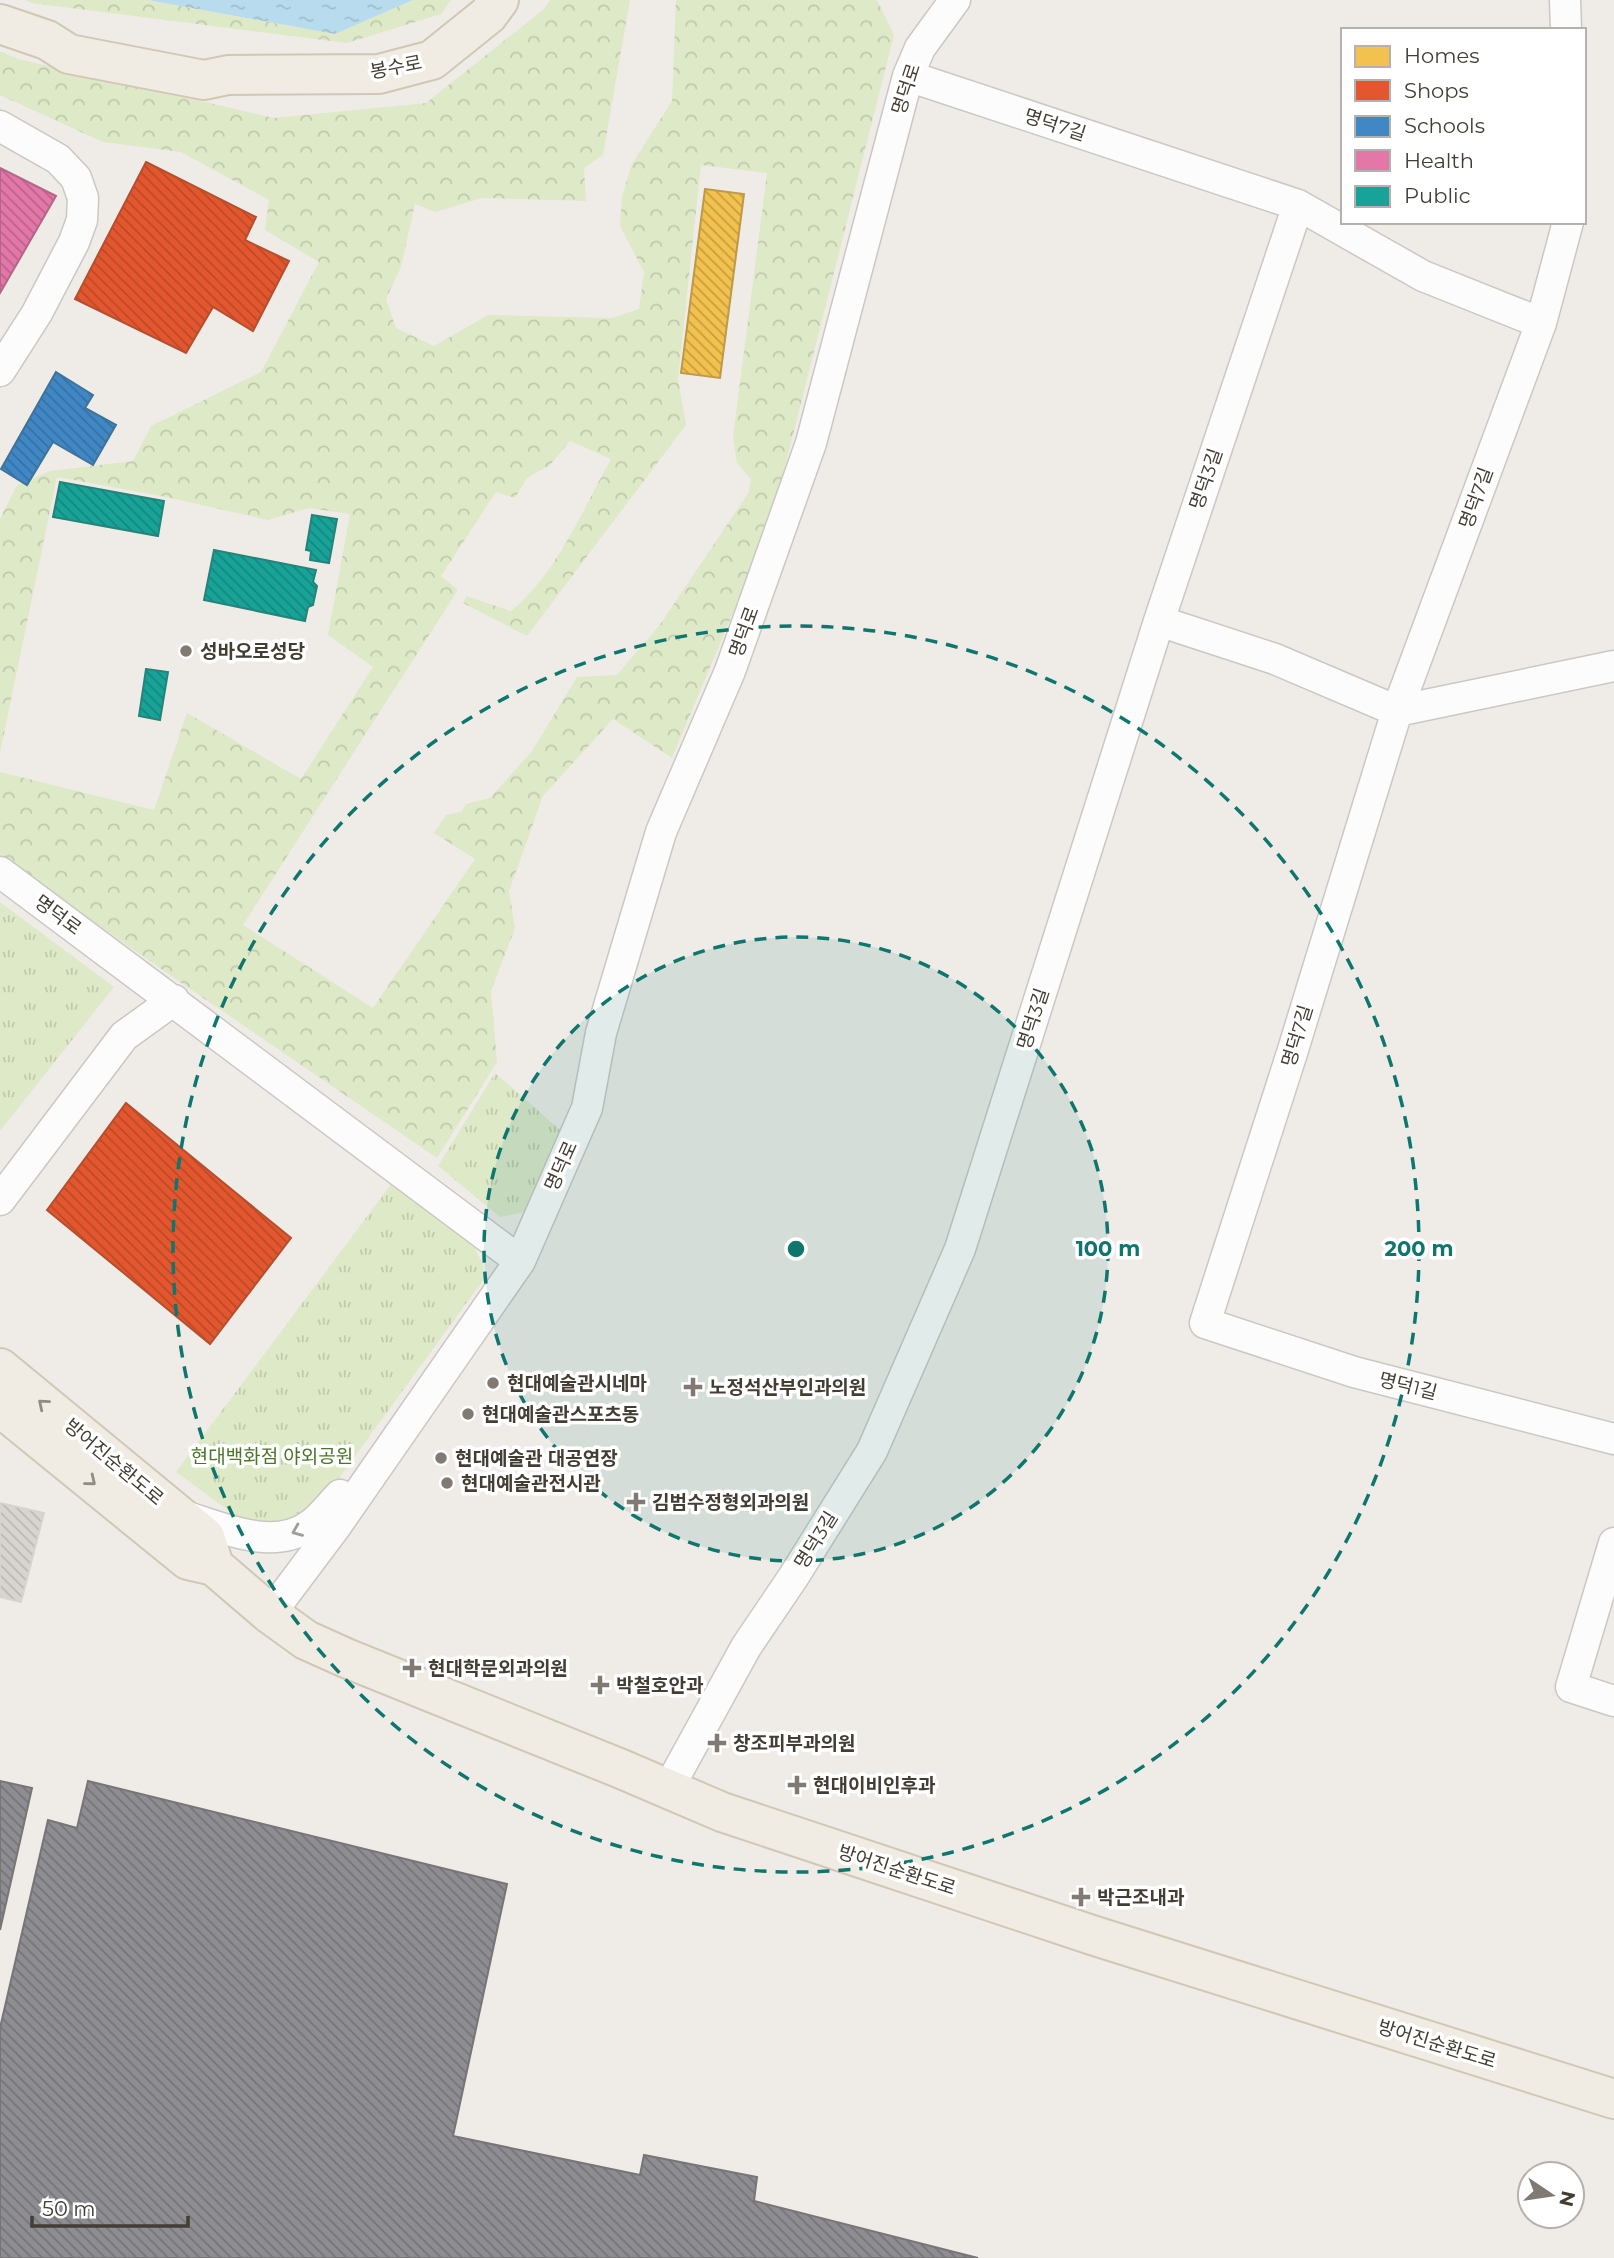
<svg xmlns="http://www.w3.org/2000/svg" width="1614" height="2258" viewBox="0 0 1614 2258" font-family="Montserrat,'Noto Sans KR',sans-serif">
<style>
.forest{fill:url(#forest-crowns);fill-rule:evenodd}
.park{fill:url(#park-tufts)}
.water{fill:url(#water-ripples)}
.homes{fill:url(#homes-back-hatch);stroke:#be9946;stroke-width:2}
.shops{fill:url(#shops-back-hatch);stroke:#b44f30;stroke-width:2}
.schools{fill:url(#schools-back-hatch);stroke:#40729a;stroke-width:2}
.health{fill:url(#health-back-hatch);stroke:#b36685;stroke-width:2}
.public{fill:url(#public-back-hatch);stroke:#24847a;stroke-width:2}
.industry{fill:url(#industry-back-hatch);stroke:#777576;stroke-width:2}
.building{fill:url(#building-back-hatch);stroke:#d7d3ce;stroke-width:2}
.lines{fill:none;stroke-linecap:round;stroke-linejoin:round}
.minor-casing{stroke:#cbc8c4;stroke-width:33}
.major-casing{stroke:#d1c7b5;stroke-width:42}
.minor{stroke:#fdfcfc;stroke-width:30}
.major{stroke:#f0ebe3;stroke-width:38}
.oneway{stroke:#918b83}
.oneway2{stroke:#a09c98}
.ring{fill:none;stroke:#0f766e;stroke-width:3.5;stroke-dasharray:12 9}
.poi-dot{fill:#807a73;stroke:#fff;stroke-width:2.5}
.labels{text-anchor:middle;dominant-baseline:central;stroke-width:7;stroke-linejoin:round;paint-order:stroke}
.street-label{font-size:19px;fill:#443d34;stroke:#fff}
.poi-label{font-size:19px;font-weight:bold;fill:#443d34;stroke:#fff;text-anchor:start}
.park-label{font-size:19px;fill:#4b7529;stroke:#fff}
.centre{fill:#0f766e;stroke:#fff;stroke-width:3.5}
.ring-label{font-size:21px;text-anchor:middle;font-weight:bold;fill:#0f766e;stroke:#fff;stroke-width:7;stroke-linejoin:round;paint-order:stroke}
</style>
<defs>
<pattern id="forest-crowns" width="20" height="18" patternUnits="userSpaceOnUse" patternTransform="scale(1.75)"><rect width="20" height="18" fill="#dee9c8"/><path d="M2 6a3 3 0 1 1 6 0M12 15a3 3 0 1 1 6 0" fill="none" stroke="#c0c9ac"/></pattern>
<pattern id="park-tufts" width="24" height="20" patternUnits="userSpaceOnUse" patternTransform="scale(1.75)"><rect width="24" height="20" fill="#dee9c8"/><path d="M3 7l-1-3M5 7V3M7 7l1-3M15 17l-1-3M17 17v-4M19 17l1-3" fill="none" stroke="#c0c9ac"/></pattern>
<pattern id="water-ripples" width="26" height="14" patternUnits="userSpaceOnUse" patternTransform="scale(1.75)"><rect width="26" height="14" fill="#b8dced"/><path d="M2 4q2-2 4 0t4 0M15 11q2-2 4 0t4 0" fill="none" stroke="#9fbecc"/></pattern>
<pattern id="homes-back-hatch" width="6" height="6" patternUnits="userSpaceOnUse" patternTransform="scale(1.75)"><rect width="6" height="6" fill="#f2c14e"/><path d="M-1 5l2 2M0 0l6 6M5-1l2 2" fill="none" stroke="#c69e42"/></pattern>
<pattern id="shops-back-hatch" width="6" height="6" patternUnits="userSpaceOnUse" patternTransform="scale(1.75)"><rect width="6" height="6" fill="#e4572e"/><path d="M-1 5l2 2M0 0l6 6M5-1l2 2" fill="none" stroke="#ba4928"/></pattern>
<pattern id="schools-back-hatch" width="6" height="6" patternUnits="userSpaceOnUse" patternTransform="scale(1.75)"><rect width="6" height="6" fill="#3f88c5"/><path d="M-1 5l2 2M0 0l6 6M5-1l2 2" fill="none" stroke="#3670a1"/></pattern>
<pattern id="health-back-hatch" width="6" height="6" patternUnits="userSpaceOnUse" patternTransform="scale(1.75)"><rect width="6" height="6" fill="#e377a8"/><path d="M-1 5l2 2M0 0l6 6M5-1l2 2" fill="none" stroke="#ba638a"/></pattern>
<pattern id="public-back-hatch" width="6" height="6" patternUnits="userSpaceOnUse" patternTransform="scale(1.75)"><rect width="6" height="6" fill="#17a398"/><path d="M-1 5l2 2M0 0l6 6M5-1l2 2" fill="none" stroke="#16867d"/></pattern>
<pattern id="industry-back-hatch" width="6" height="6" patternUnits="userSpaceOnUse" patternTransform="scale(1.75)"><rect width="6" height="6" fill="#8d8d92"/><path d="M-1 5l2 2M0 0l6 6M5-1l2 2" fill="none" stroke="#757478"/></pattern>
<pattern id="building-back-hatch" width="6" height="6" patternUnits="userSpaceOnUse" patternTransform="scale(1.75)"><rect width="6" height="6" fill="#d8d5d0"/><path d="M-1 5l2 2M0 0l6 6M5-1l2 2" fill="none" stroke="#bbb8b3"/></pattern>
</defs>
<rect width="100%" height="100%" fill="#efece8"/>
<path class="forest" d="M26,0H148L335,34L413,0H451L441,14L347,43L31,3Z
M550,0H630L603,155L584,168L586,201L482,198L435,212L415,204L401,267L386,299L396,328L434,346L488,315L612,318L639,309L644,272L620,226L622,196L632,164L672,101L676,0H877L894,35L771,522L672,758L613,719L543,796L509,891L515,928L491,991L497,1062L437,1158L164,971L0,856V772L154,810L187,713L301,779L373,667L328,635L350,514L309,508L268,520L166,497L57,477L0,753V519L17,485L50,471L133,461L151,426L261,372L319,262L265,230L269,200L181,152L103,142L0,95V51L18,59L274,118L426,103L544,9ZM701,165L767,173L733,437L737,463L751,479L749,492L659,626L617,675L577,677L532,751L490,798L466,804L461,812L446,815L434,833L475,859L373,1008L243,925L458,590L441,576L496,492L515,498L527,478L550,465L570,441L611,459C583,509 556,575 511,611L467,596L463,603L527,636L686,425L678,379Z"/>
<path class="park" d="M0,902L114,987L0,1131Z
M495,1073L566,1135L534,1210L500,1217L438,1166Z
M392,1183L475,1248L483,1265L484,1279L310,1518L264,1526L236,1516L176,1472Z"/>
<path class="water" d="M148,0H413L335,34Z"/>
<path class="homes" d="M705,189L744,194L720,378L681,373Z"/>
<path class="shops" d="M146,162L256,217L245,240L289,261L253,331L213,307L186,353L75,299Z
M126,1103L291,1238L210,1344L47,1210Z"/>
<path class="schools" d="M56,372L93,395L85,408L116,425L93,465L53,442L27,485L1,469Z"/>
<path class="health" d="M0,168L56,196L0,293Z"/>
<path class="public" d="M60,482L164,501L158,536L53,517Z
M312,515L337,519L329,563L310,560L311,551L306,550Z
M214,550L316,570L313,582L317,586L313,605L308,607L305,621L204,600Z
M146,669L168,672L160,720L139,716Z"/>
<path class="industry" d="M0,1781L32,1788L0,1930Z
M88,1781L507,1884L453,2136L640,2175L644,2155L757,2177L754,2201L978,2258H0V2028L48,1820L77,1828Z"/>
<path class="building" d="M0,1503L44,1513L21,1602L0,1597Z"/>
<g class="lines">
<defs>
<path id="minor" d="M1565,0L1566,30
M908,76L1298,205L1423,276L1541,323
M0,126L58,159L76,178L83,198L82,220L74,242L37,313L0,371
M1568,222L1541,323L1397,711L1292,1053L1205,1323L1354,1372L1614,1439
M1159,621L1275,659L1397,711L1614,666
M0,872L520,1261
M0,1200L124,1036L174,1000
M181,1515C218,1526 272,1552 309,1526C321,1518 330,1505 340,1495
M1614,1543L1571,1687L1614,1701
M270,1614L336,1526L520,1261L587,1108L601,1033L661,832L730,671L811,443L908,76L920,48L955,0
M668,1789L746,1647L794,1576L872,1451L960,1249L1159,621L1298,205"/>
<path id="major" d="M0,24L47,40L69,54L204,80L228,75L379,74L432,60L488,15L499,0
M0,1368L205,1537L214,1566
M0,1407L188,1560L214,1566L270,1614L306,1640L346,1658L619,1768L722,1812L1095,1936L1614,2099"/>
</defs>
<use href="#minor" class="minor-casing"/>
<use href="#major" class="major-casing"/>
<use href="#minor" class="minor"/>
<use href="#major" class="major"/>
</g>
<defs><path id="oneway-chevron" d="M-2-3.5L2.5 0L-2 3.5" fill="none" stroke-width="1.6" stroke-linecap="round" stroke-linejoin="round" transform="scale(1.75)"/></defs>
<g class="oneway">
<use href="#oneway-chevron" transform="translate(43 1404) rotate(-140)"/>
<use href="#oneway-chevron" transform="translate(91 1481) rotate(39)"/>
</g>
<use class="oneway2" href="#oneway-chevron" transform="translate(297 1531) rotate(158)"/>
<circle cx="796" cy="1249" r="312" fill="#0f766e" fill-opacity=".12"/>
<g class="ring">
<circle cx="796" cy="1249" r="312"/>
<circle cx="796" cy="1249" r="623"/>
</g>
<g class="poi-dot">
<circle cx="186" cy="651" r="7"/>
<circle cx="493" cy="1383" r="7"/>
<path d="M689.5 1376.5h7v7h7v7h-7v7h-7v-7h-7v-7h7z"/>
<circle cx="468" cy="1414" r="7"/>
<circle cx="441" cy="1458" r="7"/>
<circle cx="447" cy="1483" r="7"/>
<path d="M632.5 1491.5h7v7h7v7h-7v7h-7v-7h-7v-7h7z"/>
<path d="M408.5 1657.5h7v7h7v7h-7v7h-7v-7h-7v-7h7z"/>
<path d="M596.5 1674.5h7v7h7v7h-7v7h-7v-7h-7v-7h7z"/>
<path d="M713.5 1732.5h7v7h7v7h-7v7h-7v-7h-7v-7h7z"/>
<path d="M793.5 1774.5h7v7h7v7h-7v7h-7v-7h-7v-7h7z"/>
<path d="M1077.5 1886.5h7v7h7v7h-7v7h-7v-7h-7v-7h7z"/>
</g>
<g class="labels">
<g class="street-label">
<text transform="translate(396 67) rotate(-11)">봉수로</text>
<text transform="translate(906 89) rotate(-72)">명덕로</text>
<text transform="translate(1055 125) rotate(18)">명덕7길</text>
<text transform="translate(1206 479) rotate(-71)">명덕3길</text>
<text transform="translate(1476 498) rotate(-70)">명덕7길</text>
<text transform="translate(744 632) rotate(-70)">명덕로</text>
<text transform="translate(58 915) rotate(36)">명덕로</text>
<text transform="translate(1033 1019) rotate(-72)">명덕3길</text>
<text transform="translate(1297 1036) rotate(-73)">명덕7길</text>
<text transform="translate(561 1166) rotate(-66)">명덕로</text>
<text transform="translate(1408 1386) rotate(14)">명덕1길</text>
<text transform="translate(114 1462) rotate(40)">방어진순환도로</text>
<text transform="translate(816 1540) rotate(-58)">명덕3길</text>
<text transform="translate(897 1870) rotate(18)">방어진순환도로</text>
<text transform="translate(1437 2044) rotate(17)">방어진순환도로</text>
</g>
<g class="poi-label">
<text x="200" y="651">성바오로성당</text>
<text x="507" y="1383">현대예술관시네마</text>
<text x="709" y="1387">노정석산부인과의원</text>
<text x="482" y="1414">현대예술관스포츠동</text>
<text x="455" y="1458">현대예술관 대공연장</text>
<text x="461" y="1483">현대예술관전시관</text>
<text x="652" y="1502">김범수정형외과의원</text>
<text x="428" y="1668">현대학문외과의원</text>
<text x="616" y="1685">박철호안과</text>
<text x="733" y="1743">창조피부과의원</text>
<text x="813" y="1785">현대이비인후과</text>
<text x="1097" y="1897">박근조내과</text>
</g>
<g class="park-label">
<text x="272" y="1456">현대백화점 야외공원</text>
</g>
</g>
<circle cx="796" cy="1249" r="10" class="centre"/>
<g class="ring-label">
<text x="1108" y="1256">100 m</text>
<text x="1419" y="1256">200 m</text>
</g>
<rect x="1341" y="28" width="245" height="196" fill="#ffffff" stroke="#b4b1ae" stroke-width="2"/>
<rect x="1355" y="46" width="35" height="21" fill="#f2c14e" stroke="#b4b1ae" stroke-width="2"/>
<text x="1404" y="63" font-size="21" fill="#443d34">Homes</text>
<rect x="1355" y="80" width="35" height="21" fill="#e4572e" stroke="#b4b1ae" stroke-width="2"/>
<text x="1404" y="98" font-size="21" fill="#443d34">Shops</text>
<rect x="1355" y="116" width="35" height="21" fill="#3f88c5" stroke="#b4b1ae" stroke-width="2"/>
<text x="1404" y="133" font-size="21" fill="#443d34">Schools</text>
<rect x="1355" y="150" width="35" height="21" fill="#e377a8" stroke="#b4b1ae" stroke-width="2"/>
<text x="1404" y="168" font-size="21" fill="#443d34">Health</text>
<rect x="1355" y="186" width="35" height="21" fill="#17a398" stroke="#b4b1ae" stroke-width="2"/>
<text x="1404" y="203" font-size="21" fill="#443d34">Public</text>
<g transform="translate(1551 2195) rotate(103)"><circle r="33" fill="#ffffff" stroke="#b4b1ae" stroke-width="2"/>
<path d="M0-5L12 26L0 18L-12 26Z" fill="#807a73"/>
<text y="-10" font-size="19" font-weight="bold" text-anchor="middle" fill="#443d34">N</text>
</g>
<path d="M32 2216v10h156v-10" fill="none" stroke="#443d34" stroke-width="3.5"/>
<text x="42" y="2216" font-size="21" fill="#443d34" stroke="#ffffff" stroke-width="5" paint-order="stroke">50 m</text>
</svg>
